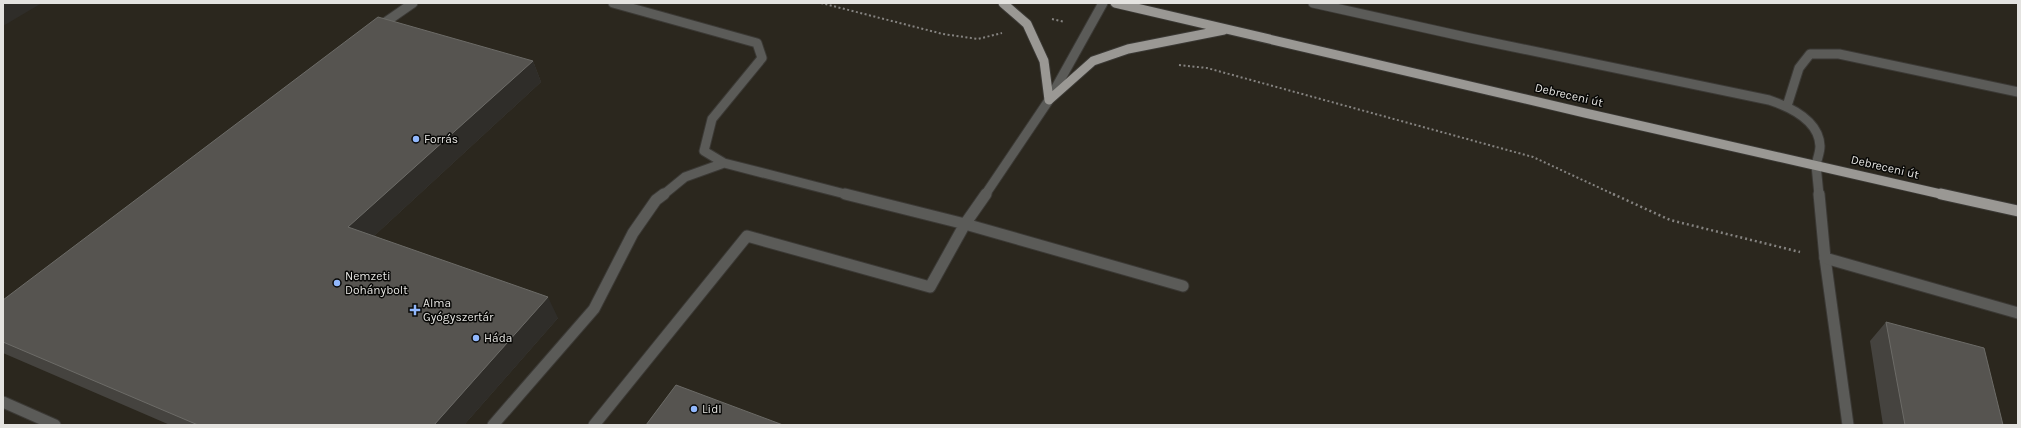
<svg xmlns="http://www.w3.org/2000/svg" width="2021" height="428" viewBox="0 0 2021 428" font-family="Karla,sans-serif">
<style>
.built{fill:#2b271e}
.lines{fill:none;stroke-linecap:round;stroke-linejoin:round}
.lane-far1-casing{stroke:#3b3935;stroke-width:11}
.lane-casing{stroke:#3b3935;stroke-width:13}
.street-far1-casing{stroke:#3b3935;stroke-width:11}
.street-casing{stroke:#3b3935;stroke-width:13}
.primary-far1-casing{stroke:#3b3935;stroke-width:11}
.primary-casing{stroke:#3b3935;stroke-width:13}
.path-far1{stroke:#858380;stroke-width:2;stroke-dasharray:2 2.5;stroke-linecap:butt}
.path{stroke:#858380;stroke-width:2.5;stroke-dasharray:2 3;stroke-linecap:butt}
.lane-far1{stroke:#5b5b58;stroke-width:9}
.lane{stroke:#5b5b58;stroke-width:11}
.street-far1{stroke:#5b5b58;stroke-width:9}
.street{stroke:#5b5b58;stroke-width:11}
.primary-far1{stroke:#9a9894;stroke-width:9}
.primary{stroke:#9a9894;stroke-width:11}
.wall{fill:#45433f}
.shaded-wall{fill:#2f2d29}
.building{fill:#565450;stroke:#6c6b67}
.poi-dot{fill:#91b8fd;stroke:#080806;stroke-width:1.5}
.labels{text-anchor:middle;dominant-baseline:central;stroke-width:3;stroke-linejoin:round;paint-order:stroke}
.street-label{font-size:12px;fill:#e4e3e0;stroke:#080806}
.poi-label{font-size:12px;fill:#e4e3e0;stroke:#080806;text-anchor:start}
</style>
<rect width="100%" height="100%" fill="#1f1d19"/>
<path class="built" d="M3,3H2018V425H3Z"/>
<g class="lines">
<defs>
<path id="lane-far1" d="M613,3L757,43L762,58L712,119L704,151L724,163
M1313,3L1470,38L1769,100C1790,107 1819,121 1820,146C1820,153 1817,159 1816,165
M377,28L413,3
M1787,106L1799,68L1810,54H1839L2018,92
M663,195L685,177L724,163L849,195
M985,195L1049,100L1103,3"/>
<path id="lane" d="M845,194L965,224L1183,286
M1825,258L1848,425
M3,402L55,425
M493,425L594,309L633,233L656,200L664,194
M594,425L747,236L930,287L965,224L986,194"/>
<path id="street-far1" d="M1816,165L1819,195"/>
<path id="street" d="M1819,194L1825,258L2018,313"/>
<path id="primary-far1" d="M1003,3L1027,24L1044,61L1049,100
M1115,3L1585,113L1945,195
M1049,100L1093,61L1128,49L1224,30"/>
<path id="primary" d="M1941,194L2018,211"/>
</defs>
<use href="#lane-far1" class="lane-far1-casing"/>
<use href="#lane" class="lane-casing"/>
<use href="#street-far1" class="street-far1-casing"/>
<use href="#street" class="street-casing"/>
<use href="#primary-far1" class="primary-far1-casing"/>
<use href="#primary" class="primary-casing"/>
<path class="path-far1" d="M821,3L943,34L978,39L1002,33
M1052,19L1065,22
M1179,65L1207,68L1533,157L1615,195"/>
<path class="path" d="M1613,194L1670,220L1800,252"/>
<use href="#lane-far1" class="lane-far1"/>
<use href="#lane" class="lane"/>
<use href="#street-far1" class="street-far1"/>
<use href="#street" class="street"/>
<use href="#primary-far1" class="primary-far1"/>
<use href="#primary" class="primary"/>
</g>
<path class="wall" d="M533,61L541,82L374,236L558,318L464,425H170L3,353V300Z
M1886,322L2003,425H1883L1870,341Z"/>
<path class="shaded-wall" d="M5,3H42L3,26V4Z
M533,61L541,82L361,248L348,227Z
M548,297L558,318L464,425H434Z"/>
<path class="building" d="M378,17L533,61L348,227L548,297L434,425H198L3,342V300Z
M1886,322L1984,348L2003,425H1905Z
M676,385L783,425H646Z"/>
<g class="poi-dot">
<circle cx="416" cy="139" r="4"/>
<circle cx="337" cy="283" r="4"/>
<path d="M413 304h4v4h4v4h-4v4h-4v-4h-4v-4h4z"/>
<circle cx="476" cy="338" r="4"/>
<circle cx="694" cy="409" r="4"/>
</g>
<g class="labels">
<g class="street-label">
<text transform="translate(1569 95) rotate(13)">Debreceni út</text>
<text transform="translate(1885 167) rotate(13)">Debreceni út</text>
</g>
<g class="poi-label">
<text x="424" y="139">Forrás</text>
<text x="345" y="276">Nemzeti<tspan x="345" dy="14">Dohánybolt</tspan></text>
<text x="423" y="303">Alma<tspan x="423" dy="14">Gyógyszertár</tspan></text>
<text x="484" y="338">Háda</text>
<text x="702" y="409">Lidl</text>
</g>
</g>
<rect width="2021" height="428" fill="none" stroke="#e4e3e0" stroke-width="8"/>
</svg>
